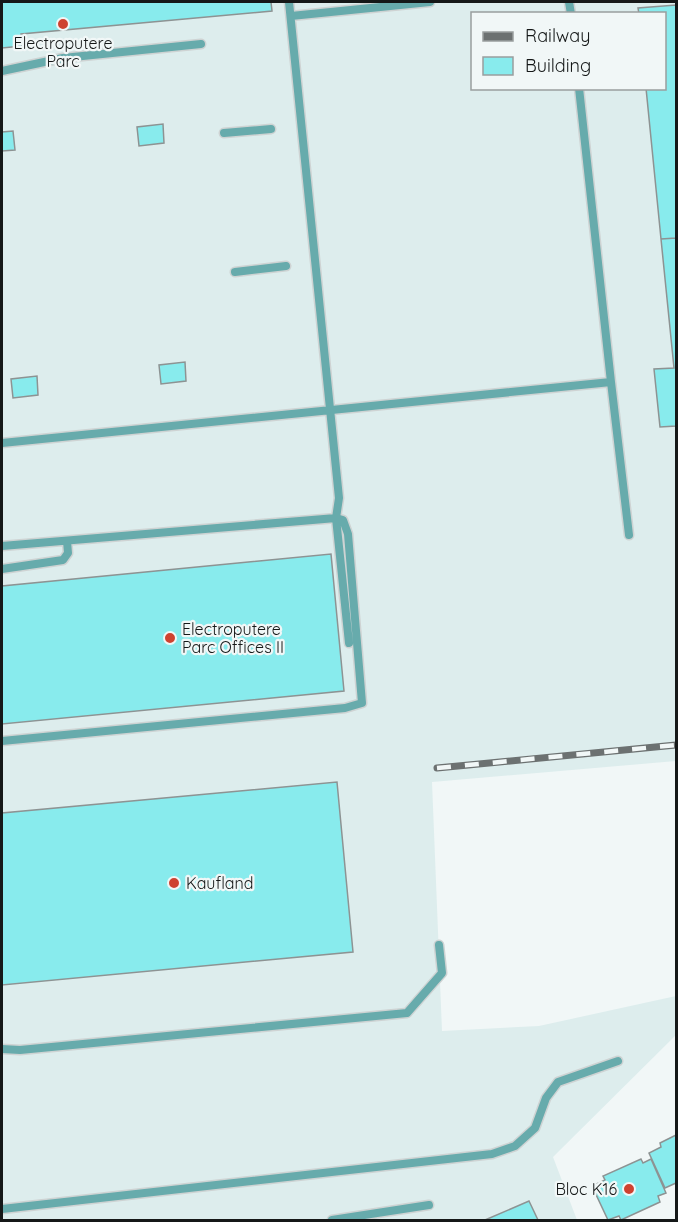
<svg xmlns="http://www.w3.org/2000/svg" width="678" height="1222" viewBox="0 0 678 1222" font-family="Quicksand,sans-serif">
<style>
.built{fill:#ddeded;fill-rule:evenodd}
.building{fill:#88ebed;stroke:#8d9393;stroke-width:1.5}
.lines{fill:none;stroke-linecap:round;stroke-linejoin:round}
.lane-casing{stroke:#ced3d3;stroke-width:11}
.lane{stroke:#67abac;stroke-width:8}
.rail-casing{stroke:#6c7171;stroke-width:7}
.rail{stroke:#f1f7f7;stroke-width:4.5;stroke-dasharray:14;stroke-linecap:butt}
.poi-dot{fill:#ce4230;stroke:#f1f7f7;stroke-width:2}
.labels{text-anchor:middle;dominant-baseline:central;stroke-width:4.5;stroke-linejoin:round;paint-order:stroke}
.poi-label{font-size:16px;fill:#151818;stroke:#f1f7f7;text-anchor:start}
</style>
<rect width="100%" height="100%" fill="#f1f7f7"/>
<path class="built" d="M2,2H676V761L432,782L442,1031L539,1026L676,996V1035L553,1157L577,1220H2ZM472,14H664V88H472Z"/>
<path class="building" d="M2,2H271L272,11L21,34L22,46L2,48Z
M676,5V238L661,239L646,88H664V14H639L638,8Z
M163,124L164,143L139,146L137,127Z
M13,131L15,150L2,151V132Z
M676,238V426L660,427L654,369L674,368L661,239Z
M185,362L186,381L161,384L159,365Z
M37,376L38,395L13,398L11,379Z
M331,554L344,691L2,724V586Z
M337,782L353,952L2,985V813Z
M676,1135V1185V1183L665,1188L649,1153L661,1147L660,1143Z
M641,1159L643,1163L651,1159L666,1193L658,1196L660,1202L621,1220L619,1216L608,1220L592,1186L605,1180L603,1176Z
M529,1201L538,1220H485Z"/>
<g class="lines">
<defs>
<path id="lane" d="M289,2L339,498L336,518L349,643
M569,2L571,14
M291,16L430,2
M2,71L63,58L201,44
M579,88L611,382
M224,133L271,129
M235,272L286,266
M2,443L611,382L629,535
M2,546L336,518L343,520L348,534L362,703L345,708L2,741
M2,569L63,560L68,553L67,541
M2,1049L20,1050L407,1013L442,973L439,945
M2,1209L492,1154L515,1146L535,1128L546,1098L558,1082L618,1061
M332,1220L429,1205"/>
</defs>
<use href="#lane" class="lane-casing"/>
<use href="#lane" class="lane"/>
<defs>
<path id="rail" d="M437,768L676,745"/>
</defs>
<use href="#rail" class="rail-casing"/>
<use href="#rail" class="rail"/>
</g>
<g class="poi-dot">
<circle cx="63" cy="24" r="6"/>
<circle cx="170" cy="638" r="6"/>
<circle cx="174" cy="883" r="6"/>
<circle cx="629" cy="1189" r="6"/>
</g>
<g class="labels">
<g class="poi-label">
<text x="63" y="43" text-anchor="middle">Electroputere<tspan x="63" dy="18">Parc</tspan></text>
<text x="182" y="629">Electroputere<tspan x="182" dy="18">Parc Offices II</tspan></text>
<text x="186" y="883">Kaufland</text>
<text x="617" y="1189" text-anchor="end">Bloc K16</text>
</g>
</g>
<rect width="678" height="1222" fill="none" stroke="#151818" stroke-width="6"/>
<rect x="471" y="12" width="195" height="78" fill="#f1f7f7" stroke="#999e9e" stroke-width="1.5"/>
<rect x="483" y="32" width="30" height="9" fill="#6c7171" stroke="#999e9e" stroke-width="1.5"/>
<text x="525" y="42" font-size="18" fill="#151818">Railway</text>
<rect x="483" y="57" width="30" height="18" fill="#88ebed" stroke="#999e9e" stroke-width="1.5"/>
<text x="525" y="72" font-size="18" fill="#151818">Building</text>
</svg>
